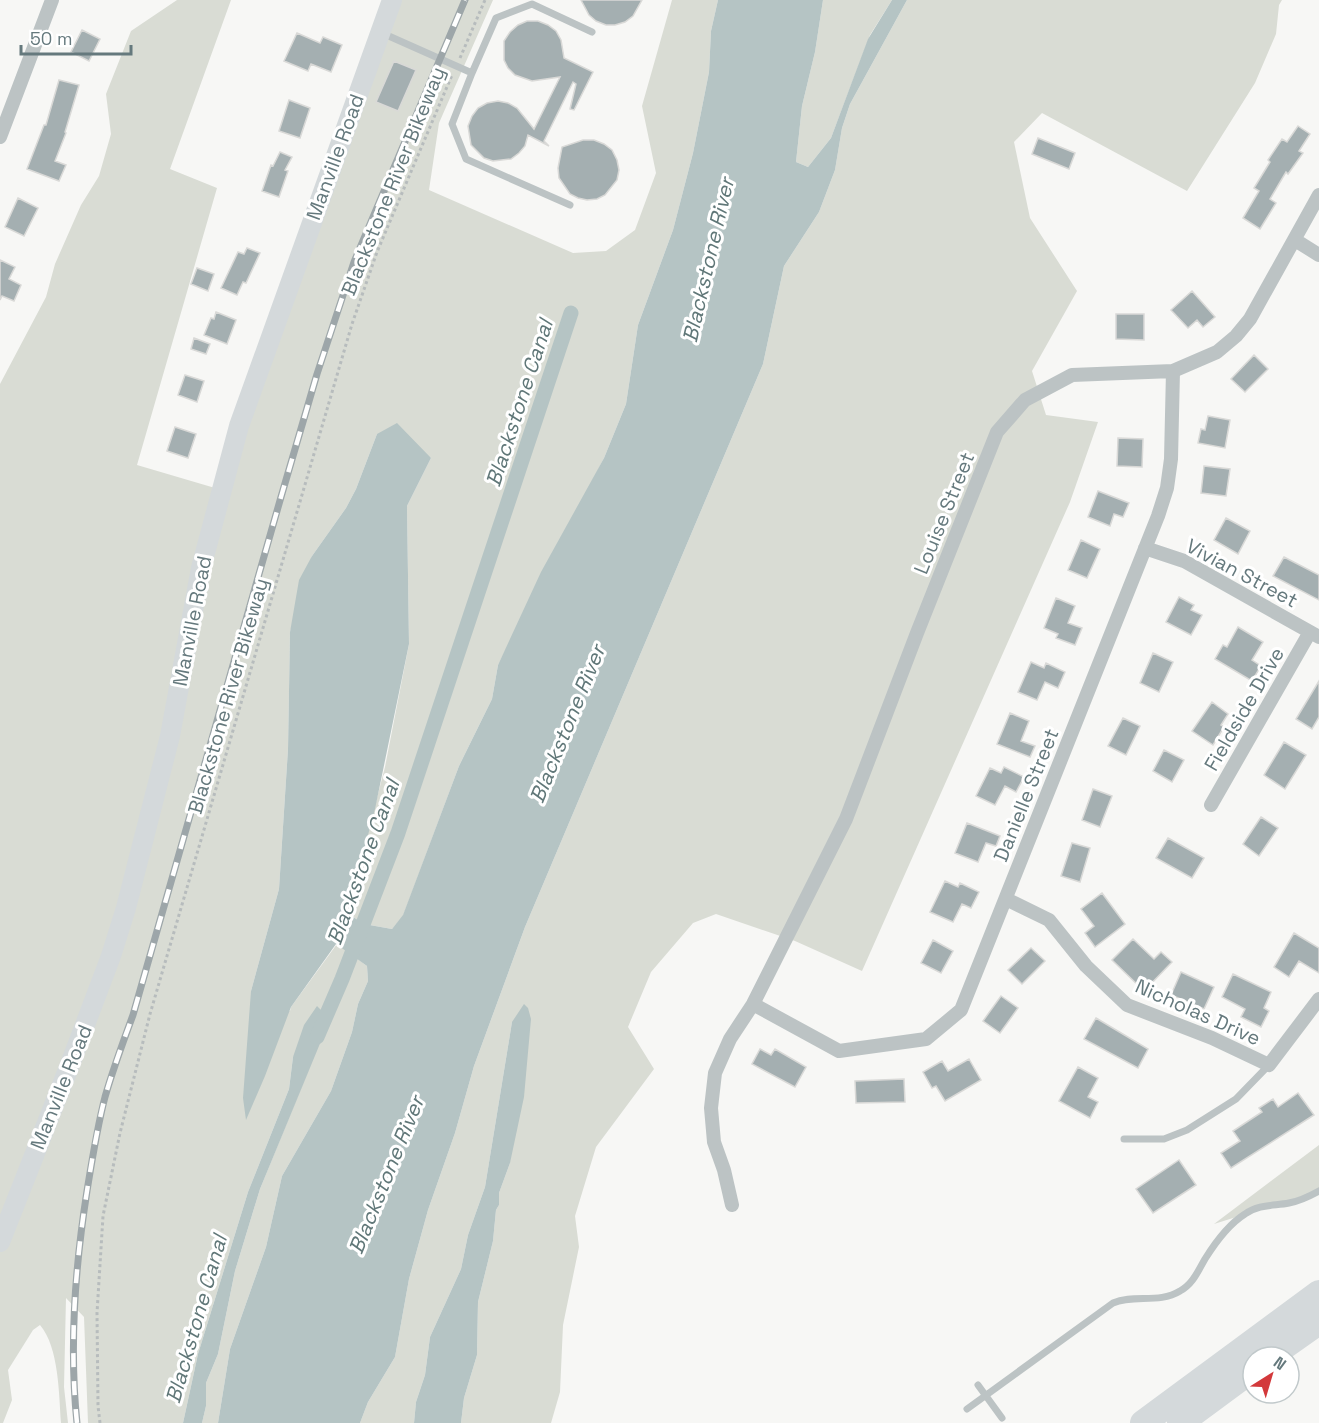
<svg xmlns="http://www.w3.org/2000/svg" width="1319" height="1423" viewBox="0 0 1319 1423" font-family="'Space Grotesk',sans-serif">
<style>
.green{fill:#d9dcd4}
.water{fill:#b5c4c4}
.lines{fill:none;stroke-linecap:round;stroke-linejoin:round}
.canal{stroke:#b5c4c4;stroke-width:15}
.building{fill:#a4afb1;stroke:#d9d9d7;stroke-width:1.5}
.path{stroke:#b7bcbd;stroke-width:3;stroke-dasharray:3 3;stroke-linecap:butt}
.service{stroke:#bcc3c4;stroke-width:7}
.minor{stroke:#bcc3c4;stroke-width:14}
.secondary{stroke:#d4d9db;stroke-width:20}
.motorway{stroke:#d4d9db;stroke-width:26}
.rail-casing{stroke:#9da6a9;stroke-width:7}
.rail{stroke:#fff;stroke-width:4.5;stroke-dasharray:14;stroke-linecap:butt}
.labels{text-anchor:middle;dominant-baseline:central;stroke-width:6;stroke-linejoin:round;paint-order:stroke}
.street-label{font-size:20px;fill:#65797d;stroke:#fff}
.water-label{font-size:21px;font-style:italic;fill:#607778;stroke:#fff}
</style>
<rect width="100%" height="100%" fill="#f7f7f5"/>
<path class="green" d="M177,0H231L170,169L217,188L137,465L215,488L388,0H493L439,123L429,190L573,253L606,251L635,230L656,173L642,106L672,0H718L711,31L709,72L693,153L673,230L638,325L626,404L604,458L498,665L492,699L459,766L403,916L392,929L364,924L347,913L385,767L409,644L407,506L431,458L377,434L356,489L346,508L312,556L290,632L288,749L279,889L251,991L290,1011L291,1007L337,944L367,966L368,981L358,1004L352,1032L331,1091L282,1176L266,1247L230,1349L218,1423H202L206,1406V1383L218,1354L235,1271L260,1189L325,1029L293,1057L289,1089L248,1192L198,1354L183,1423H88L84,1317L66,1298L64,1387L68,1423H61C59,1395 59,1347 40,1325L33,1330L8,1370L12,1400L3,1423H0V384L46,297L55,264L81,205L99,176L111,134L106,94L131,31Z
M823,0H892L870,35L831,138L808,167L796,162L802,106L815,52Z
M907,0H1282L1279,5L1276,34L1255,83L1187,191L1042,113L1014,142L1030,218L1077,291L1032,371L1046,415L1098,422L1070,502L862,971L795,941L716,914L693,923L651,972L628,1027L654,1069L596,1147L575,1216L579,1247L563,1325L560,1392L551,1423H461L464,1398L477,1355L478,1302L493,1241L496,1210L499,1205V1193L510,1163L512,1022L485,1187L468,1235L461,1269L430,1337L425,1375L416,1402L414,1423H360L368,1402L395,1357L409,1279L428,1210L455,1133L474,1066L525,927L763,364L784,266L819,212L835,170L842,128L850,104Z
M1319,1145V1191L1214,1224Z"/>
<path class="water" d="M718,0H823L815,52L802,106L796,162L808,167L831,138L868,39L892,0H907L850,104L842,128L835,170L819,212L784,266L763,364L525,927L474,1066L455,1133L428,1210L409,1279L395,1357L368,1402L360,1423H218L230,1349L266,1247L282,1176L331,1091L352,1032L358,1004L368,981L367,966L336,944L291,1007L265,1076L246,1120L243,1098L251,991L279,889L288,749L290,632L299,580L312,556L346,508L356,489L377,434L397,423L431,458L407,506L409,644L375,809L347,913L364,924L392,929L403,915L459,766L492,699L498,665L541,572L604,458L626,404L638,325L673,230L693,153L709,72L711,31Z
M524,1004L528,1008L531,1019L524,1097L510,1163L499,1193V1205L496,1210L493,1241L478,1302L477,1355L464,1398L461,1423H414L416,1402L425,1375L430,1337L461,1269L468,1235L485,1187L512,1022Z
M317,1006L324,1013L326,1029L260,1189L235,1271L218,1354L206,1383V1406L202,1423H183L198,1354L248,1192L289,1089L293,1057L304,1025Z"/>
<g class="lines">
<path class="canal" d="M317,1037L342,979L398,833L571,313"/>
</g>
<path class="building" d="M581,0H642L633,16L625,22L615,25H606L596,21L589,15Z
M527,21H538L548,25L556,31L561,40L564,58L593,72L574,110L570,109L576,84L573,82L544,141L549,146L528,135L525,146L519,153L511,159L493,161L484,158L471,145L468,126L472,116L478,108L487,103L498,101L508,103L517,108L534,129L560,77L532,81L515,75L508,68L504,60V41L510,32L518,25Z
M82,30L100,39L89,61L71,52Z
M297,33L320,43L323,37L342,45L331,72L311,64L308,71L284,61Z
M394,61L416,70L398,111L376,102Z
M59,80L79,85L65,132L66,133L55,161L66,165L59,181L27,169L44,125H46Z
M289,100L310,108L300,138L279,131Z
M1298,126L1310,134L1299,151L1303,153L1288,174L1286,172L1270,199L1276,203L1260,229L1243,218L1259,191L1254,188L1270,162L1268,160L1282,139L1287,142Z
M1038,138L1075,153L1069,169L1032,154Z
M583,140H594L604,144L612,150L617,160L619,170L617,180L605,195L597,199L587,200L578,198L570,194L559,178L558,168L562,147Z
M280,152L292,157L285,170L288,171L279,197L262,191L271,165L273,166Z
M18,198L38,208L24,236L5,227Z
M247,248L260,253L246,283L243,282L237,295L221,288L238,252L244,254Z
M0,260L15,267L9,279L21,285L14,301L2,296L0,300Z
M197,268L214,274L208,291L191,284Z
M1192,291L1215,317L1203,327L1197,320L1188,328L1171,310Z
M216,312L236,320L227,344L204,335L211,318L214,319Z
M1116,314H1144V340L1116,339Z
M194,338L210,344L206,354L191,349Z
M1254,355L1268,369L1245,392L1231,379Z
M185,375L204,381L197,402L178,395Z
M1208,416L1230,420L1225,448L1198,443L1201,429L1205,430Z
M175,427L196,434L188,458L167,451Z
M1118,438L1143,439L1142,467L1117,466Z
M1204,466L1230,469L1226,496L1201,493Z
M1098,491L1129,503L1123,517L1114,514L1110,526L1088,517Z
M1226,518L1250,531L1238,554L1214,540Z
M1081,540L1100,549L1087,578L1068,570Z
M1284,557L1319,575V600L1273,576Z
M1179,597L1194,605L1191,610L1202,615L1191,635L1166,622Z
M1056,598L1075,606L1068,623L1082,628L1075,645L1056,638L1058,634L1044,628Z
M1238,627L1263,642L1252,660L1261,666L1252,681L1215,659L1223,645L1227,647Z
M1153,653L1173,662L1159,692L1140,683Z
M1031,662L1044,668L1046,663L1065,672L1058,688L1045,682L1037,700L1018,692Z
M1319,681V717L1312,729L1296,719Z
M1212,702L1228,714L1221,725L1224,727L1213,745L1192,731Z
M1010,713L1029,721L1021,741L1035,746L1030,757L997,744Z
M1123,718L1140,726L1126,755L1108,746Z
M1284,742L1306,755L1285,789L1264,775Z
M1164,750L1184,760L1172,782L1153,771Z
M1004,767L1024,777L1016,792L1005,786L995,805L976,796L990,768L1001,773Z
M1093,789L1112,796L1100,827L1082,820Z
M1261,817L1278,828L1259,856L1243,844Z
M967,823L1000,836L996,846L986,843L978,862L955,853Z
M1168,838L1204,858L1192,878L1156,858Z
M1072,843L1090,848L1080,882L1061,876Z
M945,881L958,887L960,883L979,892L971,908L962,904L953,922L930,912Z
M1102,893L1125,924L1095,947L1085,933L1094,926L1081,909Z
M1294,933L1319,948V973L1299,961L1289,977L1274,967Z
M1133,939L1154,959L1161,952L1172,962L1144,991L1112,960Z
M933,940L953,951L941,973L921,963Z
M1031,948L1045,961L1022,984L1008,970Z
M1181,972L1214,987L1204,1009L1171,995Z
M1233,974L1271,992L1264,1008L1269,1011L1261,1027L1241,1017L1245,1009L1222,997Z
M1001,996L1018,1008L1000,1033L983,1021Z
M1096,1018L1148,1049L1138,1068L1084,1039Z
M760,1049L771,1055L775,1049L806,1067L795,1087L752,1064Z
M969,1059L981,1080L945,1101L936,1086L932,1088L923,1072L942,1061L948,1071Z
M1078,1067L1098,1078L1088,1097L1098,1102L1090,1118L1059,1101Z
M904,1079L905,1102L856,1103L855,1081Z
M1298,1093L1314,1115L1231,1168L1221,1153L1240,1141L1233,1131L1262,1112L1259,1108L1273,1099L1278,1107Z
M1179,1160L1196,1185L1153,1213L1136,1189Z"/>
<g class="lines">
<path class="path" d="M460,58L485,0
M100,1423L98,1406L97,1313L103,1216L120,1133L150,1014L352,324L377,252L452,75"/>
<path class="service" d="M382,33L472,73L496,18L532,4L592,32
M472,73L452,124L466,159L570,205
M1124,1139H1164L1187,1130L1236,1099L1269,1065
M978,1385L1002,1418
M967,1409L1113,1303C1134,1294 1159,1304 1180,1291C1193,1284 1198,1271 1205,1259C1215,1243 1229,1224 1245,1214C1259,1204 1274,1206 1289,1203C1300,1201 1310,1196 1319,1191"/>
<path class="minor" d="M0,137L52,0
M1295,240L1319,255
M1145,548L1184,561L1319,637
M1211,805L1310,632
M1006,899L1049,920L1086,966L1127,1005L1212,1038L1269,1065L1319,999
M753,1004L839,1051L926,1039L961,1010L1158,516L1167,488L1171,459L1173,371
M732,1205L724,1170L714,1142L711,1108L715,1073L730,1039L753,1004L846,819L917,633L997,432L1025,400L1072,375L1173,371L1217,352L1236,336L1250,319L1319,195"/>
<path class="secondary" d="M0,1242L71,1062L111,956L126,908L170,736L201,568L239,426L392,0"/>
<path class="motorway" d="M1269,1357L1319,1322
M1143,1423L1319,1293
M1180,1423L1253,1369"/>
<defs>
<path id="rail" d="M77,1423C69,1346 75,1267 87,1191C92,1160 97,1128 105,1097C113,1069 123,1042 133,1015L281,497L317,374L354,262L465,0"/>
</defs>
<use href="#rail" class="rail-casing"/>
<use href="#rail" class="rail"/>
</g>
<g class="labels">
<g class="street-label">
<text transform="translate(335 157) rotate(-70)">Manville Road</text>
<text transform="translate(393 181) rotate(-68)">Blackstone River Bikeway</text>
<text transform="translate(944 513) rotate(-68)">Louise Street</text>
<text transform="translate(1242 573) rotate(28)">Vivian Street</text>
<text transform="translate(192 621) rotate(-79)">Manville Road</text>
<text transform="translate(228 696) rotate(-74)">Blackstone River Bikeway</text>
<text transform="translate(1244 709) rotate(-60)">Fieldside Drive</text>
<text transform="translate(1026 795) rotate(-68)">Danielle Street</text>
<text transform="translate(1198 1012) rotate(24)">Nicholas Drive</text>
<text transform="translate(61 1087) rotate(-68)">Manville Road</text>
</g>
<g class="water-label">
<text transform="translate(708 260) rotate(-77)">Blackstone River</text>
<text transform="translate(519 403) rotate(-72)">Blackstone Canal</text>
<text transform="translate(567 724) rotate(-68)">Blackstone River</text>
<text transform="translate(363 862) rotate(-70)">Blackstone Canal</text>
<text transform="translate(386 1175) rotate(-68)">Blackstone River</text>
<text transform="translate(196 1319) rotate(-74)">Blackstone Canal</text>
</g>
</g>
<g transform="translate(1271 1375) rotate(37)"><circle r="28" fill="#ffffff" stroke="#c1c9cb" stroke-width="1.5"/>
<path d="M0-4.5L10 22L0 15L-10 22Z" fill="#d3393b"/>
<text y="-9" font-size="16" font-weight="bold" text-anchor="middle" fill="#65797d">N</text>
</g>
<path d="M21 45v9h110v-9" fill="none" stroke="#65797d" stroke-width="3"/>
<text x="30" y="45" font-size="18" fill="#65797d" stroke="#ffffff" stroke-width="4.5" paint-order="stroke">50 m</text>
</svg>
